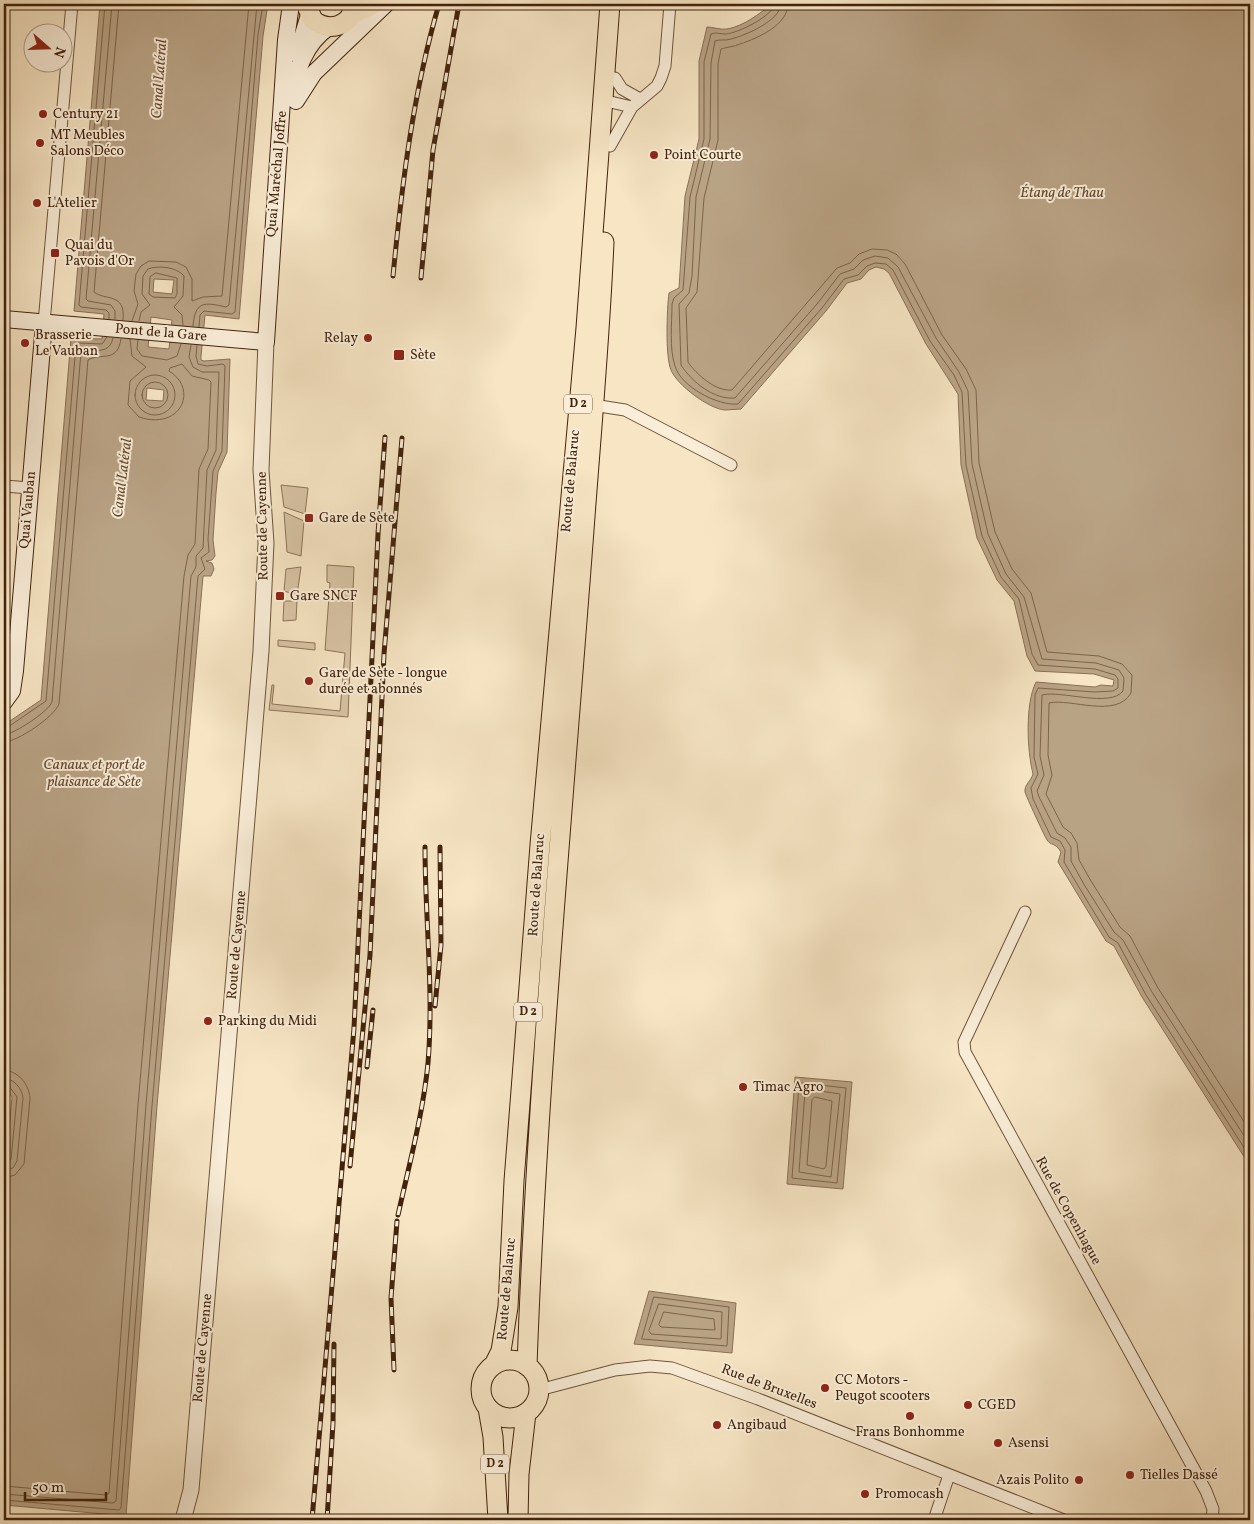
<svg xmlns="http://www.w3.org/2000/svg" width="1254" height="1524" viewBox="0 0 1254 1524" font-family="Vollkorn,serif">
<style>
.green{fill:#d8c4a5;stroke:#8c7458}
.water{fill:#b9a385;stroke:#897055;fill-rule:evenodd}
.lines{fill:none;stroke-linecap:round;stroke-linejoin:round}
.shore{stroke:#7d6348;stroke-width:1}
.minor-casing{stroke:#6e543a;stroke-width:13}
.tertiary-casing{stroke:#6e543a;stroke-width:17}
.secondary-casing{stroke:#41230c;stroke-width:18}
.primary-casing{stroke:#41230c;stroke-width:21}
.minor{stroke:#faeed9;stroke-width:11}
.tertiary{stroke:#faeed9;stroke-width:15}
.secondary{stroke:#faeed9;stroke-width:16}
.primary{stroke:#f7e5c4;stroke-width:19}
.rail-casing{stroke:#41230c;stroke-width:5}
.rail{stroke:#faeed9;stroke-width:3;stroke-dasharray:9;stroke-linecap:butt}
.poi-dot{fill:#8f2418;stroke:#faeed9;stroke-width:2}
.labels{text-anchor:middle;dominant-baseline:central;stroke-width:4;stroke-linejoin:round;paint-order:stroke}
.shield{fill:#faeed9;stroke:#78604a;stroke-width:1}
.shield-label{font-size:12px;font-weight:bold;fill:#41230c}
.poi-label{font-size:14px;fill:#41230c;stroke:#faeed9;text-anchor:start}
.street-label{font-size:14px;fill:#41230c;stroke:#faeed9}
.water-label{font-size:15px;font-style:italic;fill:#654930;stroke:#faeed9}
</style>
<rect width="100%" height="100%" fill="#f7e5c4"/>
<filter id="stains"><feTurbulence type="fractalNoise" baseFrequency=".004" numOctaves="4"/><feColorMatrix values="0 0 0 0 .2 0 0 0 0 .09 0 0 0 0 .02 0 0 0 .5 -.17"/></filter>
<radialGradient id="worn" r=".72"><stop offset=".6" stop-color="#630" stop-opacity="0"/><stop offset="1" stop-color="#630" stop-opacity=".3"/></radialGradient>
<path class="green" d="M281,485L308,488L305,514L284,507Z
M284,512L304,521L301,556L287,552Z
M327,565L354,567L348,717L269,710L272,685H274L272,704L340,711L345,653L325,650L330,583L327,582Z
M301,567L297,595L284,591L286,569Z
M284,601H297L296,620L283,621Z
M278,640L315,643V650L278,646Z"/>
<path class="water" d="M100,4H268L263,36L239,319L205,315L201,356V360L204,361L230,359L227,452L218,472L216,493L213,540L215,556L212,560L206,561L212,563L214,569L211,576H203L157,1106L126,1516L4,1505V1185L12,1097L4,1086V725L41,700L71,338L102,339L104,314L74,311ZM154,279L174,280L172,294L153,292ZM151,317L172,320L169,349L148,347ZM147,388L164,390L163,401L146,400Z
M772,4H1250V1166L1142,997L1114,946L1106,941L1058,862L1061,852C1055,842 1051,846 1047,840C1044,835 1026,796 1025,792C1024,785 1031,781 1033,774C1027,750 1025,704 1036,682L1095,687L1101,685L1113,686L1114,680L1094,674L1035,671L1027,656L1014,601L997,580L977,538L961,465L958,394L926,344L889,273L884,269L876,267L869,270L861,279L847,283L826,311L741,409C736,409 730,410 725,410C709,409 677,385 671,370C665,356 667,308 669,293L679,288L685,196L699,139V61L707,27C713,27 720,30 727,29C744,26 759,14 772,4Z
M795,1077L852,1082L843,1189L787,1184Z
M649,1291L736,1303L732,1353L634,1344Z"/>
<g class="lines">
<path class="shore" d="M105,4L79,305L81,307L106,310L109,313V319
M112,4L86,299L88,301L111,305L115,311V319
M119,4L94,292C105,301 126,292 123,320
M775,4C773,16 738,33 726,34C720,34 716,32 711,34L704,62V139L690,197L683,290L674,298L672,304C672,323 669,348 675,366C681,387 718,406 738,404L822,308L844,279L858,275L867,266L875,263L886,264L893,270L930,341L954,375L962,392L966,465L982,536L1001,577L1019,599L1032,654L1038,665L1095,669L1115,675L1118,679V688L1113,691L1095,692L1038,688L1035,695L1034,757L1038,774L1031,788L1033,799L1051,837L1060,841L1065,850L1064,862L1080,889L1109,937L1118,943L1146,995L1250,1157
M781,4C780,21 746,35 731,39C725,41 720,39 715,41L711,63L710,139L696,197L692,276L689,293L679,304L681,365C692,382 714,400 735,398L817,304L840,274L854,269L863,260L875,256L888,258L898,267L936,338L959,372L968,391L972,464L988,534L1006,574L1024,597L1042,659L1096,663L1119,670L1124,678L1123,691C1110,708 1061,690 1042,695L1040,756L1044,775L1037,791L1039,797L1057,833L1065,838L1071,847V861L1085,886L1114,932L1123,940L1152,992L1250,1145
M788,4C788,25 758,38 740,44C734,47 726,47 721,49L718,64V140L704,198L697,292L686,308L688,362C696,374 716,392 732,390L837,268L850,263L859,254L872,249L887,250L896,254L905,264L942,335L966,369L976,390L979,463L995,532L1012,569L1031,593L1047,652L1099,656L1122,664L1132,675L1131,693C1116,719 1071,698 1049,703L1048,755L1052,775L1046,794L1063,827L1071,833L1077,843L1079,860L1091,881L1120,927L1130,936L1158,988L1250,1131
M156,273L177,278V294L175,298L153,297L149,294L150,277Z
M132,321L138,304L134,291L136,274L141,266L149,261L176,262L186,267L192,279V301L203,297L222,296L249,4
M139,321L141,312L150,305L142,294L143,276L148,269C158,265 177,267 184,276L183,296L174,307L182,315L183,325
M193,326C195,301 204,302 226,307L229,305L257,4
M199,327L200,315L204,311L232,314L235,312L258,35L263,4
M138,340L137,349L142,356L167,360L177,356L181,344
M135 395a20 20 0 1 1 40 0a20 20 0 1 1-40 0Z
M142 395a13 13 0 1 1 26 0a13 13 0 1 1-26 0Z
M4,728L8,727L46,701L76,345L78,343L102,344L107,337
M4,735C14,734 48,712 52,702L81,352L84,350C96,350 110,354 113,338
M4,742C17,742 54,717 59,704L88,360C101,352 117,364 121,339
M4,1070C18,1071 29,1084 30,1098L24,1164L15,1175L4,1178
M4,1078C14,1079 22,1088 23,1098L17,1161L13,1168L4,1170
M802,1083L846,1088L837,1183L792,1178L799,1085Z
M4,1084L9,1086L17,1097L11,1159L8,1163L4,1164
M808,1089L840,1094L831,1177L799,1172L805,1092Z
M815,1097L832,1101L826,1166L824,1169L807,1165L812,1100Z
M654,1297L729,1307L727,1346L642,1339Z
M659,1304L722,1312L721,1339L651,1334L649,1331Z
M664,1312L714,1319L715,1330L661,1327L659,1325Z
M4,1486L106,1495L109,1493L138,1105L184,576L188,555L195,544L199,469L208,449L211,382L209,380L192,376L182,364L170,368L169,371C199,389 181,431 139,417L128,405L130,381L146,367L132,356L130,339
M4,1494L113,1503L116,1501L146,1105L191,576L196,567V556L203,548L207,470L216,450L219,372H202L193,367L189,357L191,345
M4,1500L119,1510L121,1508L152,1106L198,576L205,569L201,558L209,552L208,539L213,471L222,451L225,366L223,364L207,366L198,364L196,356L197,345"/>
<defs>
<path id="minor" d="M615,78L622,89L640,99
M602,100L632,107
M610,146L632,107L657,86L661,78L665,66L670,4
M44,323L72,4
M593,405L625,410L731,465
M4,486L30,488
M1025,912L964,1042L965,1052L1206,1491L1213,1509L1212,1520
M539,1390L615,1370L650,1366L672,1368L758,1399L1064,1520
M934,1520L949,1475"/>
<path id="tertiary" d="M183,1520L191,1490L261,651L266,543L261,470L266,342"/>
<path id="secondary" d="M297,54L309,15
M290,98C297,71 304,44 329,27
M296,101L314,73L386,4
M4,319L266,342L286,40L291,4
M4,702L12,691L15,671L44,323"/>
<path id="primary" d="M306,4L313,20C329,33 353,26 354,4
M352,14L374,4
M481 1389a29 29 0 1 1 58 0a29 29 0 1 1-58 0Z
M494,1365L501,1351L508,1307L514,1181L540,845L586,328L610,4
M527,1366C537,1087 563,809 584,530C591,434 600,338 604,242
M488,1408L493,1437L498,1520
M518,1520L519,1474L526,1413"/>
</defs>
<use href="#minor" class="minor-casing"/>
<use href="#tertiary" class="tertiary-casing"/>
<use href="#secondary" class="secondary-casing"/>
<use href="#primary" class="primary-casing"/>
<use href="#minor" class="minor"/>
<use href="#tertiary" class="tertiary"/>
<use href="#secondary" class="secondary"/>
<use href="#primary" class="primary"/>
<defs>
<path id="rail" d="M393,276C402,184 413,93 439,4
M421,278L433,150L459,4
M435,1006L441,945L440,847
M367,1067L373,1010
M350,1166L370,955L384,654L402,438
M398,1215C409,1165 423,1114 428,1063C434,991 425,919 425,847
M394,1370L391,1298L397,1221
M312,1520L354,1028L378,534L385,437
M327,1520L333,1423L334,1344"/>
</defs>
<use href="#rail" class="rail-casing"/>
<use href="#rail" class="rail"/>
</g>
<g class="poi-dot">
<circle cx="43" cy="114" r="5"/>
<circle cx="40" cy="143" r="5"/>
<circle cx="654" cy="155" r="5"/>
<circle cx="37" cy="203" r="5"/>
<rect x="50" y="248" width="10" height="10" rx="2.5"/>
<circle cx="368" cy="338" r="5"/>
<circle cx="25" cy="343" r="5"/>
<rect x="393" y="349" width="12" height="12" rx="2.5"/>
<rect x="304" y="513" width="10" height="10" rx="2.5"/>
<rect x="275" y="591" width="10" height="10" rx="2.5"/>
<circle cx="309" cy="681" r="5"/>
<circle cx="208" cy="1021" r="5"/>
<circle cx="743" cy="1087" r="5"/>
<circle cx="825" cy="1388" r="5"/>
<circle cx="968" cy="1405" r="5"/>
<circle cx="910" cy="1416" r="5"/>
<circle cx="717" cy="1425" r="5"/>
<circle cx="998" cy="1443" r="5"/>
<circle cx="1130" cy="1475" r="5"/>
<circle cx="1079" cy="1480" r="5"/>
<circle cx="865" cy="1494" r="5"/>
</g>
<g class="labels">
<g class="shield">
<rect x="564" y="394.5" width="28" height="19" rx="4"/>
<rect x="514" y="1002.5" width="28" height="19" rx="4"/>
<rect x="481" y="1454.5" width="28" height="19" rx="4"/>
</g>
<g class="shield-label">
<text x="578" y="404">D 2</text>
<text x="528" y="1012">D 2</text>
<text x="495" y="1464">D 2</text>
</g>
<g class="poi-label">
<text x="53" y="114">Century 21</text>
<text x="50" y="135">MT Meubles<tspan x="50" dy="16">Salons Déco</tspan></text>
<text x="664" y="155">Point Courte</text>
<text x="47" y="203">L'Atelier</text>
<text x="65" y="245">Quai du<tspan x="65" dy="16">Pavois d'Or</tspan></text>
<text x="35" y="335">Brasserie<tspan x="35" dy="16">Le Vauban</tspan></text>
<text x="358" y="338" text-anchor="end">Relay</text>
<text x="410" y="355">Sète</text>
<text x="319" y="518">Gare de Sète</text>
<text x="290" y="596">Gare SNCF</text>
<text x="319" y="673">Gare de Sète - longue<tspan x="319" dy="16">durée et abonnés</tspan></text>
<text x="218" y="1021">Parking du Midi</text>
<text x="753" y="1087">Timac Agro</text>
<text x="835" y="1380">CC Motors -<tspan x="835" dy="16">Peugot scooters</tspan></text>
<text x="978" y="1405">CGED</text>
<text x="727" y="1425">Angibaud</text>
<text x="910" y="1432" text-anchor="middle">Frans Bonhomme</text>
<text x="1008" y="1443">Asensi</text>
<text x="1140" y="1475">Tielles Dassé</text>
<text x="1069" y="1480" text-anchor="end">Azais Polito</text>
<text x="875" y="1494">Promocash</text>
</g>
<g class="street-label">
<text transform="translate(277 174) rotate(-85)">Quai Maréchal Joffre</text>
<text transform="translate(161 333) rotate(5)">Pont de la Gare</text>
<text transform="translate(571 481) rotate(-85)">Route de Balaruc</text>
<text transform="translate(28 510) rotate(-85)">Quai Vauban</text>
<text transform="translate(263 526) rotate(-91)">Route de Cayenne</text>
<text transform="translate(537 885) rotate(-86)">Route de Balaruc</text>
<text transform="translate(237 945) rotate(-85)">Route de Cayenne</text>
<text transform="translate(1068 1211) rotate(61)">Rue de Copenhague</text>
<text transform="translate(507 1289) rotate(-85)">Route de Balaruc</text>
<text transform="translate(203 1348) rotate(-85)">Route de Cayenne</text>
<text transform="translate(769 1387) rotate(21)">Rue de Bruxelles</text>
</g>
<g class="water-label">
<text transform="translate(160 79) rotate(-86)">Canal Latéral</text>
<text x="1062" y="193">Étang de Thau</text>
<text transform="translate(123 478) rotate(-83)">Canal Latéral</text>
<text x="94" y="765">Canaux et port de<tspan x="94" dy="17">plaisance de Sète</tspan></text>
</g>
</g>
<rect width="1254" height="1524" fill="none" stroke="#f7e5c4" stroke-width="20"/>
<rect x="5" y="5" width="1244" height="1514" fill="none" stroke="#41230c" stroke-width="2.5"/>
<rect x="10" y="10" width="1234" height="1504" fill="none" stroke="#41230c"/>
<g transform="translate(48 48) rotate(110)"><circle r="24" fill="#faeed9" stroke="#b09d87"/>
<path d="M0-4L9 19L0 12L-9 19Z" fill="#8f2418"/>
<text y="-8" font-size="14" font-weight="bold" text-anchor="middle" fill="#41230c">N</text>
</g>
<path d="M25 1492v8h81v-8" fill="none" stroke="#41230c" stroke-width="2.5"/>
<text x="32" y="1492" font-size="15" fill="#41230c" stroke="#faeed9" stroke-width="4" paint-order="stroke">50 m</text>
<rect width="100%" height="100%" filter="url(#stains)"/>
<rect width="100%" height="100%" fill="url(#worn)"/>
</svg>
